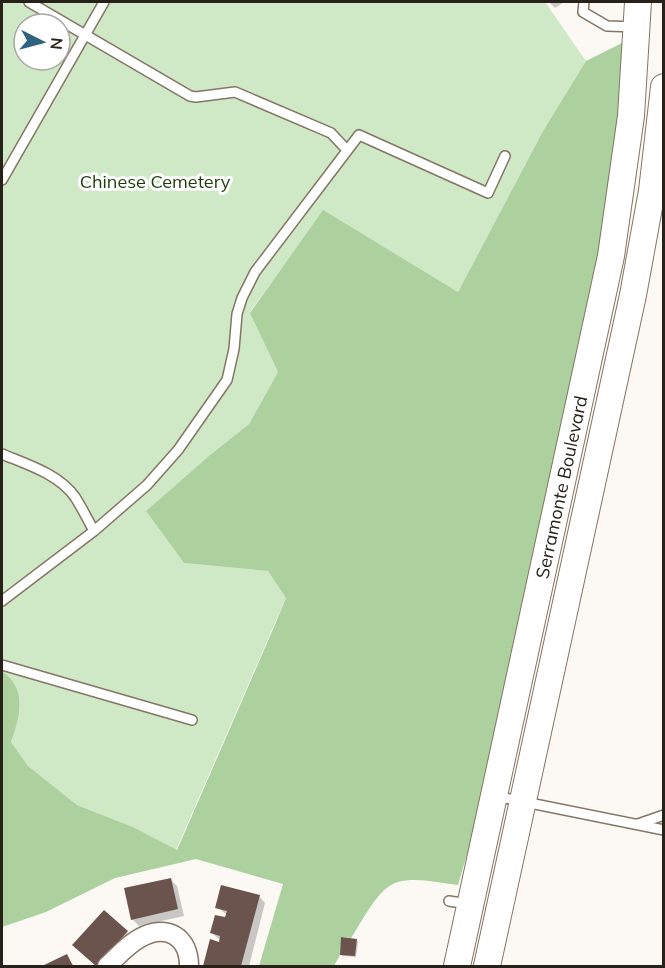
<svg xmlns="http://www.w3.org/2000/svg" width="665" height="968" viewBox="0 0 665 968" font-family="Mulish,sans-serif">
<style>
.green{fill:#cfe9c6;fill-rule:evenodd}
.forest{fill:#acd09e}
.shadow{fill:#0003}
.building{fill:#6a544d}
.lines{fill:none;stroke-linecap:round;stroke-linejoin:round}
.service-casing{stroke:#847564;stroke-width:12}
.minor-casing{stroke:#847564;stroke-width:21}
.secondary-casing{stroke:#847564;stroke-width:28}
.service{stroke:#fff;stroke-width:9}
.minor{stroke:#fff;stroke-width:18}
.secondary{stroke:#fff;stroke-width:26}
.labels{text-anchor:middle;dominant-baseline:central;stroke-width:6;stroke-linejoin:round;paint-order:stroke}
.park-label{font-size:18px;fill:#1a3c09;stroke:#fff}
.street-label{font-size:18px;fill:#27211a;stroke:#fff}
</style>
<rect width="100%" height="100%" fill="#fcf9f5"/>
<path class="green" d="M2,2H545L586,61L543,131L458,292L323,211L250,312L278,372L249,424L210,455L146,511L184,563L268,571L286,598L176,850L133,827L77,805L28,766L11,742C20,717 28,689 2,671ZM24,24H60V60H24Z"/>
<path class="forest" d="M626,41L608,214L480,810L458,885C439,883 417,877 398,882C378,887 362,922 351,938L342,937L340,955L334,966H259L283,884L196,859L115,878L46,912L2,927V671C28,689 20,717 11,742L28,766L77,805L133,827L177,850L274,627L286,598L268,571L184,563L146,511L210,455L249,424L278,372L250,313L323,210L458,292L543,131L586,61Z"/>
<path class="shadow" d="M549,2H564L555,8Z
M170,879L177,886L184,916L139,926L132,919Z
M259,896L265,903L249,966H205L211,941L220,943V940L212,933L226,919L227,915L217,907Z
M127,932L133,939L108,966H98L81,951Z
M356,940L358,942L356,957L343,956L341,954Z
M66,956L74,966H46Z"/>
<path class="building" d="M171,878L178,909L131,920L124,888Z
M221,885L260,895L241,966H203L210,939L219,942L220,936L210,933L215,915L225,917L227,911L215,908Z
M104,910L128,931L96,966L72,945Z
M341,937L357,939L355,956L340,955Z
M67,954L73,966H42Z"/>
<g class="lines">
<defs>
<path id="service" d="M29,2L190,96L196,97L235,92L331,133L347,150
M584,2L583,12L607,26L636,27
M2,180L104,2
M2,454C26,464 59,474 75,497C82,508 88,520 94,531
M2,601L94,531L147,485L178,450L227,380L234,349L237,314L242,298L255,272L359,135L488,193L505,156
M2,665L192,720
M495,796L664,830
M638,824L664,815
M449,901L468,904"/>
<path id="minor" d="M107,966C117,957 127,945 140,938C167,923 189,937 189,966"/>
<g id="secondary">
<path id="s1" d="M457,966L611,256L631,116L638,2"/>
<path d="M487,966L633,295L652,191L664,87"/>
</g>
</defs>
<use href="#service" class="service-casing"/>
<use href="#minor" class="minor-casing"/>
<use href="#secondary" class="secondary-casing"/>
<use href="#service" class="service"/>
<use href="#minor" class="minor"/>
<use href="#secondary" class="secondary"/>
</g>
<g class="labels">
<g class="park-label">
<text x="155" y="181">Chinese Cemetery</text>
</g>
<g class="street-label">
<text stroke="none"><textPath href="#s1" startOffset="490">Serramonte Boulevard</textPath></text>
</g>
</g>
<rect width="665" height="968" fill="none" stroke="#27211a" stroke-width="6"/>
<g transform="translate(42 42) rotate(96)"><circle r="28" fill="#ffffff" stroke="#a9a6a3" stroke-width="1.5"/>
<path d="M0-4.5L10 22L0 15L-10 22Z" fill="#2f6480"/>
<text y="-9" font-size="16" font-weight="bold" text-anchor="middle" fill="#27211a">N</text>
</g>
</svg>
